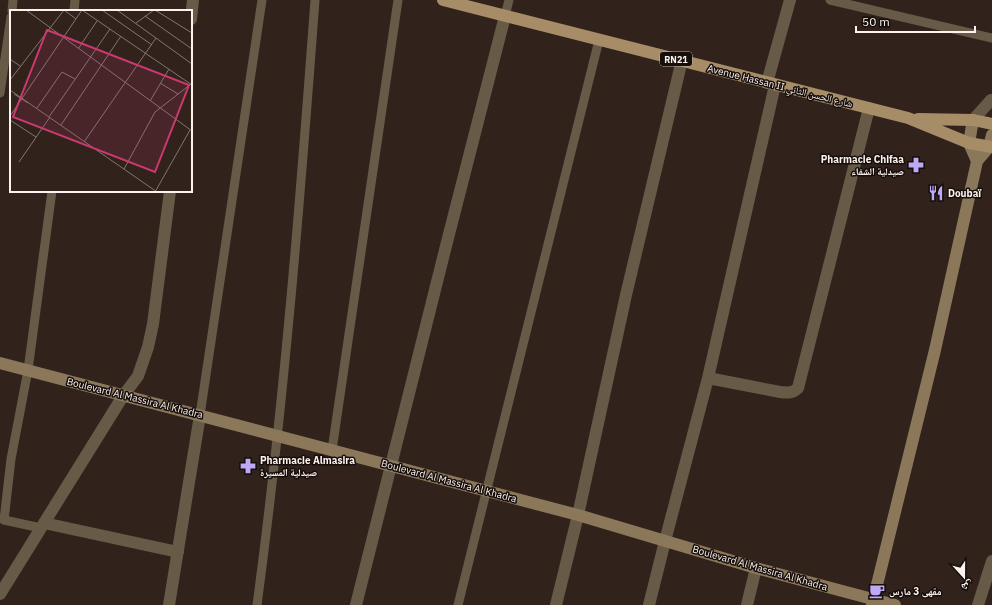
<svg xmlns="http://www.w3.org/2000/svg" width="992" height="605" viewBox="0 0 992 605" font-family="'IBM Plex Sans','Noto Naskh Arabic',sans-serif">
<style>
.lines{fill:none;stroke-linecap:round;stroke-linejoin:round}
.lane{stroke:#675b48;stroke-width:9}
.street{stroke:#675b48;stroke-width:12}
.secondary{stroke:#8b775a;stroke-width:12}
.primary{stroke:#a78d67;stroke-width:12}
.labels{text-anchor:middle;dominant-baseline:central;stroke-width:3;stroke-linejoin:round;paint-order:stroke}
.shield{fill:#150e0b;stroke:#b7aeaa;stroke-width:1}
.shield-label{font-size:9px;font-weight:bold;fill:#fdf2ee}
.street-label{font-size:10px;fill:#fdf2ee;stroke:#150e0b}
.poi-label{font-size:10px;font-weight:bold;fill:#fdf2ee;stroke:#150e0b;text-anchor:start}
.inset-road{fill:none;stroke:#837670;stroke-width:1}
.view{fill:#cb3971;fill-opacity:0.15;stroke:#cb3971;stroke-width:2}
.inset-edge{fill:none;stroke:#fdf2ee;stroke-width:2}
</style>
<rect width="100%" height="100%" fill="#31231c"/>
<g class="lines">
<path class="lane" d="M830,0L992,38
M12,11L13,0
M74,11L75,0
M505,16L509,0
M0,93L11,17
M200,415L262,0
M332,450L398,0
M41,528L4,520L11,459L28,370L52,191
M257,605C284,404 300,202 315,0
M458,605L599,40"/>
<path class="street" d="M191,19L193,0
M767,83L790,0
M973,120L991,100
M708,378L780,392C788,393 793,393 798,388L869,108
M44,523L178,552
M0,594L123,396L138,376L148,347L153,324L170,191
M169,605L200,415
M356,605L447,242L505,16
M556,605L578,515L626,295L682,60
M649,605L665,541L708,378L775,85
M747,605L756,568
M978,605L992,561"/>
<path class="secondary" d="M977,161L989,147L992,135
M0,363L578,515L756,568L895,605
M872,605L935,350L976,166L977,161L969,143L973,120"/>
<path class="primary" d="M443,0L908,118L969,143L992,147
M918,119L973,120L992,124"/>
</g>
<defs>
<symbol id="pharmacy-bare" viewBox="-9 -9 18 18"><path d="M-2-6h4v4h4v4h-4v4h-4v-4h-4v-4h4Z" fill="#bea9f5" stroke="#150e0b" stroke-width="2.5" paint-order="stroke"/></symbol>
<symbol id="restaurant-bare" viewBox="-9 -9 18 18"><path d="M-5-6h1v4h1v-4h1v4h1v-4h1v5L-1.5 .5V6h-2V.5L-5-1ZM5-6V6H3V1.5H1.5Q1.5-4 5-6Z" fill="#bea9f5" stroke="#150e0b" stroke-width="2.5" paint-order="stroke"/></symbol>
<symbol id="cafe-bare" viewBox="-9 -9 18 18"><path d="M-5.5-4.5H6V0H3Q3 3.5 0 3.5H-2.5Q-5.5 3.5-5.5 0ZM3-3.2v2h1.7v-2ZM-6 4.5H4V6H-6Z" fill="#bea9f5" stroke="#150e0b" stroke-width="2.5" paint-order="stroke"/></symbol>
</defs>
<g fill-rule="evenodd">
<use href="#pharmacy-bare" x="905" y="154" width="22" height="22"/>
<use href="#restaurant-bare" x="925" y="182" width="22" height="22"/>
<use href="#pharmacy-bare" x="237" y="455" width="22" height="22"/>
<use href="#cafe-bare" x="866" y="580" width="22" height="22"/>
</g>
<g class="labels">
<rect class="shield" x="660" y="52" width="32" height="14" rx="3"/>
<g class="shield-label">
<text x="676" y="59">RN21</text>
</g>
<g class="street-label">
<text transform="translate(780 86) rotate(14)">Avenue Hassan II شارع الحسن الثاني</text>
<text transform="translate(135 398) rotate(14)">Boulevard Al Massira Al Khadra</text>
<text transform="translate(449 481) rotate(15)">Boulevard Al Massira Al Khadra</text>
<text transform="translate(760 568) rotate(16)">Boulevard Al Massira Al Khadra</text>
</g>
<g class="poi-label">
<text x="904" y="159" text-anchor="end">Pharmacie Chifaa<tspan x="904" dy="12">صيدلية الشفاء</tspan></text>
<text x="948" y="193">Doubaï</text>
<text x="260" y="460">Pharmacie Almasira<tspan x="260" dy="12">صيدلية المسيرة</tspan></text>
<text x="889" y="591">مقهى 3 مارس</text>
</g>
</g>
<g transform="translate(10 10)">
<rect width="182" height="182" fill="#31231c"/>
<path class="inset-road" d="M16,0L182,121M54,0L66,9M72,0L182,75M92,0L142,35M107,0L182,54M145,0L182,23M135,6L182,39M126,13L144,0M68,39L87,11M0,49L10,56M0,70L54,0M150,73L168,84M0,80L147,182M4,84L18,93M140,91L159,59M27,98L52,62L65,69M0,106L72,0M39,107L100,19M0,110L26,127M51,115L111,26M74,132L146,28M9,152L40,107M114,159L145,102L181,74M145,182L180,120"/>
<path class="view" d="M37,20L179,75L145,162L3,107Z"/>
<rect width="182" height="182" class="inset-edge"/>
</g>
<g transform="translate(964 577) rotate(159)" stroke="#150e0b" stroke-width="3" paint-order="stroke">
<path d="M0-3L7 15L0 10L-7 15Z" fill="#fdf2ee"/>
<text y="-6" font-size="11" font-weight="bold" text-anchor="middle" fill="#fdf2ee">ش</text>
</g>
<path d="M856 26v6h119v-6" fill="none" stroke="#fdf2ee" stroke-width="2"/>
<text x="862" y="26" font-size="12" fill="#fdf2ee" stroke="#150e0b" stroke-width="3" paint-order="stroke">50 m</text>
</svg>
